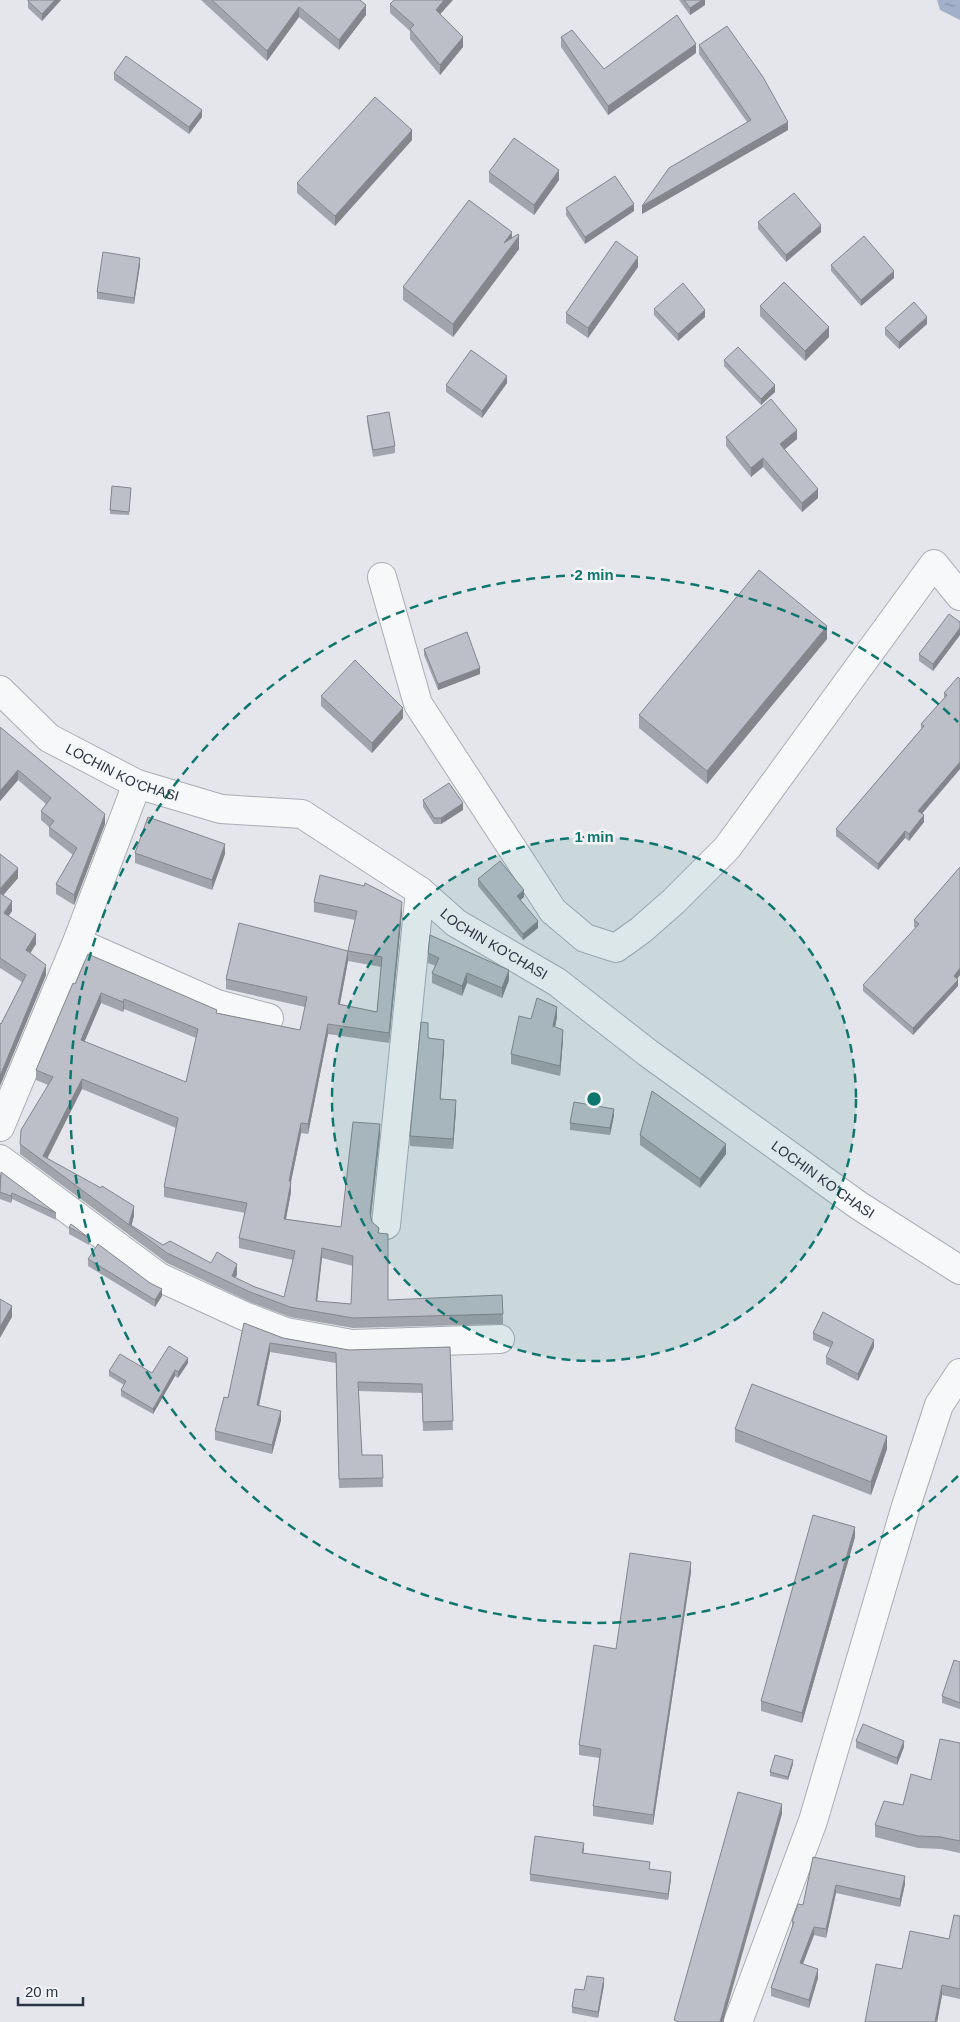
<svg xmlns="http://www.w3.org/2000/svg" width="960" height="2022" viewBox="0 0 960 2022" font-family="Arial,sans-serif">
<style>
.water{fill:url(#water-ripples)}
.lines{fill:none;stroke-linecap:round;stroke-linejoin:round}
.minor-casing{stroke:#a9adb5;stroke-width:30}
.minor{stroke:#f7f8fa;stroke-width:28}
.wall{fill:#a2a4ac;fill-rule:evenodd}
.shaded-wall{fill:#84868c}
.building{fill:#bcbfc8;stroke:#84868c;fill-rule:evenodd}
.ring{fill:none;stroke:#0f766e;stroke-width:2.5;stroke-dasharray:9 6}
.labels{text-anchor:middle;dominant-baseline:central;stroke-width:5;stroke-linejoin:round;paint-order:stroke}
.street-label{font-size:14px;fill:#2c3343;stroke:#f4f5f8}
.centre{fill:#0f766e;stroke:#f4f5f8;stroke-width:2.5}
.ring-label{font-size:15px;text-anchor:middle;font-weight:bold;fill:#0f766e;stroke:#f4f5f8;stroke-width:5;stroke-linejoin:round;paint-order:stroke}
</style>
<defs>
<pattern id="water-ripples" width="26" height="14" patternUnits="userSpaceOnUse" patternTransform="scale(1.25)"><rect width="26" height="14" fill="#a2b1c9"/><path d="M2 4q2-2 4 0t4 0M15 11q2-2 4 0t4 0" fill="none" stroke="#8491a5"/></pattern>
</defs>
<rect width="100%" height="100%" fill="#e4e6eb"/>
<path class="water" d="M937,0H960V20L940,10Z"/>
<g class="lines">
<defs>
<g id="minor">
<path d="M382,577L418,704L553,911L585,938L616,948L641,930L674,901L727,848L934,564L960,596"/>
<path id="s1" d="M0,690L49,738L137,784L221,809L302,814L420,891L456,923L557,982L648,1053L858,1205L960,1270"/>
<path d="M77,942L217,1004L269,1018"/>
<path d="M0,1127L77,942L137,784"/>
<path d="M0,1159L159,1277L244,1316L286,1332L352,1344L500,1339"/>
<path d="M386,1225L420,891"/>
<path d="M738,2022L813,1821L906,1506L939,1405L960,1373"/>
</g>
</defs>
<use href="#minor" class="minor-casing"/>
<use href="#minor" class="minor"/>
</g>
<path class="wall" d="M28,0H61L42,21L28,8Z
M201,0H360L366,15L339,50L299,17L267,61Z
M679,0H705V5L690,15Z
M390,4L440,14L463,47L440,75L410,39V31L390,13Z
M561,37L604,69L696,53L608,115L561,47Z
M699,45L788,130L642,214L747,122L699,54Z
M114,73L202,117L189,134L114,80Z
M412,140L335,226L297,193V183Z
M489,172L559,180L534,215L489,182Z
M566,208L634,211L585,244L566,215Z
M758,222L821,232L786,262L758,229Z
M512,238L519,249L453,337L403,300V287Z
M140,265L134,304L97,299V292Z
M831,265L894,278L861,306L831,271Z
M638,267L588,338L566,323V313Z
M760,306L829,337L805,361L760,316Z
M654,309L705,317L678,341L654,315Z
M927,324L899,349L885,335V328Z
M724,360L775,392L761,405L724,366Z
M507,383L482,418L446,392V385Z
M367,416L395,446V453L373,457L367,422Z
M726,437L797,439L784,450L818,498L802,512L763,467L751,477L726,446Z
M112,486L131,488L129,515L110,514Z
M960,622V635L933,671L919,661V654Z
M827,639L707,784L639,728V715Z
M424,649L480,674L438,690L424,655Z
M960,679V769L922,814L924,822L909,841L905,838L878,870L836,836V829L921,729V724L944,698V693Z
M321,696L403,718L372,753L321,706Z
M0,727L105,824L74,905L56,894V884L73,855L49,836V827L41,820V811L46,804L18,780L0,801Z
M423,800L463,810L441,824H434L423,807Z
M135,853L225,854L212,890L135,863Z
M0,854L18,878L3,895L12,911L8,916L36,944L30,953L46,975L0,1086V1023L1,1024L22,982L0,968Z
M960,867V975L957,979L958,986L913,1035L863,991V985L916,928L914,927V920Z
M478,879L524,897L520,900L538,928L523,940L478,886Z
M314,902L402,912L389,1043L328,1034L308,1134L301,1133L291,1182V1192L286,1219L341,1227L380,1134L371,1217L372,1222L379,1233L388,1300L503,1314V1324L353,1328L290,1317L250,1302L167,1263L20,1154V1144L48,1085L36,1080V1070L75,984L300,1030L305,1007L226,989V979L348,951L355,920L314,912ZM348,961L381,967L377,1012L340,1004ZM101,1003L123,1012L124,1009L196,1038L186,1082L84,1042ZM82,1089L176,1128L164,1187V1197L245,1213L239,1238V1248L293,1260L284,1297L255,1287L236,1278L237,1274L163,1245L131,1226L134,1216L47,1158ZM322,1258L353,1266L351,1304L317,1301Z
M428,953L509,980L502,998L467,983L462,996L432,983V973L436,966L428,963Z
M557,1017L555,1027L563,1040L560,1076L511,1064V1054L531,1019Z
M428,1038L444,1049L440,1099L456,1110L453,1149L410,1146V1136Z
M614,1115L610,1135L570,1130V1123Z
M640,1135L726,1154L700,1188L640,1145Z
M0,1174L56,1213V1220L12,1199L11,1203L0,1199Z
M69,1227L89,1238V1245L69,1234Z
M88,1259L150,1283L162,1296L155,1307L88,1266Z
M244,1323L283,1338L349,1350L450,1347L453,1430L423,1431L422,1393L358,1391L362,1455H382L383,1487L339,1488L336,1363L270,1352L259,1406L281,1420L272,1454L215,1440V1431L228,1398Z
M813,1333L874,1347L858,1381L826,1364V1357L831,1348L813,1340Z
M188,1363L178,1378L175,1376L153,1414L121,1396V1390L124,1385L109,1376V1371L152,1373Z
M735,1429L887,1449L871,1495L735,1442Z
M855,1537L802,1723L761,1711V1701Z
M691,1572L653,1825L593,1816V1806L600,1758L579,1755V1745Z
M960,1662V1709L942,1703V1696Z
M856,1741L904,1747L897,1765L856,1748Z
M960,1743V1853L941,1849L918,1848L875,1837V1825L903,1805L931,1780Z
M793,1764L788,1780L770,1776V1772Z
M584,1849L583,1853L649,1870L671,1879L668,1900L530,1881V1874Z
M813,1857L905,1884L900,1907L836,1893L826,1938L814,1935L803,1964L818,1978L809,2008L771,1996V1988L792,1928V1921L803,1905Z
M960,1916V1999L942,1995L937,2022H865L902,1969L949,1939Z
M604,1985L598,2018L572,2013V2007L584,1990Z"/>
<path class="shaded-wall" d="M55,0H61L42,21V14Z
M444,0H453L436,19V10Z
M702,0H705V5L690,15V8Z
M366,5V15L339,50V40Z
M299,7V17L267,61V51Z
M463,37V47L440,75V65Z
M696,44V53L608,115V106Z
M202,110V117L189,134V127Z
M788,122V130L642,214V206Z
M412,130V140L335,226V216Z
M559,170V180L534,215V205Z
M634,204V211L585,244V237Z
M821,225V232L786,262V255Z
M512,232V245L504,243Z
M519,236V249L453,337V324Z
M638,257V267L588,338V328Z
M140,258V265L134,304V298Z
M894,271V278L861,306V300Z
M705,310V317L678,341V334Z
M927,317V324L899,349V342Z
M829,327V337L805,361V351Z
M507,376V383L482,418V411Z
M775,385V392L761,405V399Z
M797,430V439L780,453V444Z
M763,458V467L751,477V468Z
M818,489V498L802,512V503Z
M827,626V639L707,784V771Z
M960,628V635L933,671V664Z
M480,668V674L438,690V684Z
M403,708V718L372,753V743Z
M960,762V769L918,818V811Z
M18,770V780L0,801V791Z
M463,803V810L441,824V818Z
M105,814V824L74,905V895Z
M924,815V822L909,841V834Z
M905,831V838L878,870V864Z
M225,844V854L212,890V880Z
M18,868V878L0,899V889Z
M524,890V897L517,903V896Z
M12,901V911L4,923V913Z
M402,902V912L389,1043V1033Z
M538,921V928L523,940V934Z
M36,934V944L26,960V950Z
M348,951V961L338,1014V1004Z
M46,965V975L0,1086V1076Z
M960,968V975L954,983V976Z
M509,970V980L502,998V988Z
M467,973V983L462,996V986Z
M958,980V986L913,1035V1028Z
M101,993V1003L81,1050V1040Z
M124,999V1009L123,1012V1002Z
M557,1007V1017L553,1036V1026Z
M328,1024V1034L308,1134V1124Z
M563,1030V1040L560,1076V1066Z
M444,1040V1049L440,1109V1099Z
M82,1079V1089L45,1163L43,1156Z
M456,1100V1110L453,1149V1139Z
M614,1109V1115L610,1135V1128Z
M301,1123V1133L289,1191V1181Z
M380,1124V1134L370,1223V1213Z
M726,1144V1154L700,1188V1179Z
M291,1182V1192L284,1229V1219Z
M12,1193V1199L11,1203V1196Z
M134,1206V1216L131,1227L129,1225Z
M322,1248V1258L316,1311V1301Z
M237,1264V1274L233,1284L232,1276Z
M162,1289V1296L155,1307V1300Z
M12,1306V1317L0,1338V1327Z
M874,1340V1347L858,1381V1374Z
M270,1343V1352L257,1414V1405Z
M188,1358V1363L178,1378V1372Z
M175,1370V1376L153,1414V1409Z
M281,1411V1420L272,1454V1445Z
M887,1436V1449L871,1495V1482Z
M855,1527V1537L802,1723V1713Z
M691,1562V1572L653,1825V1815Z
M904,1741V1747L897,1765V1758Z
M793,1760V1764L788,1780V1777Z
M782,1804V1814L723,2022H720Z
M584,1843V1849L582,1859V1853Z
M671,1872V1879L668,1900V1894Z
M905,1876V1884L900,1907V1899Z
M836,1885V1893L826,1938V1929Z
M814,1927V1935L800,1971V1963Z
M818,1969V1978L809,2008V2000Z
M604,1978V1985L598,2018V2012Z
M942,1985V1995L937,2022H935Z"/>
<path class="building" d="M28,0H55L42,14L28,1Z
M212,0H360L366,5L339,40L299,7L267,51Z
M394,0H444L436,10L463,37L440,65L410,29L414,25L390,4Z
M684,0H702L690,8Z
M677,15L696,44L608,106L561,37L572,30L604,69Z
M727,26L763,77L788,122L642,206L669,168L751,120L699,45Z
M126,56L202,110L189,127L114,73Z
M375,97L412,130L335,216L297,183Z
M514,138L559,170L534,205L489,172Z
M615,176L634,204L585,237L566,208Z
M794,193L821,225L786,255L758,222Z
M469,200L512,232L504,243L518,234L519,236L453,324L403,287Z
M864,236L894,271L861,300L831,265Z
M616,241L638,257L588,328L566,313Z
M103,252L140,258L134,298L97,292Z
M784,282L829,327L805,351L760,306Z
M683,283L705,310L678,334L654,309Z
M914,302L927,317L899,342L885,328Z
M738,347L775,385L761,399L724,360Z
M471,350L507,376L482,411L446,385Z
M771,399L797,430L780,444L818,489L802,503L763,458L751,468L726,437Z
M389,412L395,446L373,450L367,416Z
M112,486L131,488L129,512L110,510Z
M759,570L827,626L707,771L639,715Z
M949,614L960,622V628L933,664L919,654Z
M467,632L480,668L438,684L424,649Z
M355,660L403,708L372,743L321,696Z
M958,677L960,679V762L918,811L924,815L909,834L905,831L878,864L836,829L924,726L921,724L947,695L944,693Z
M0,727L105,814L74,895L56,884L77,848L49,827L54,821L41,811L51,798L18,770L0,791Z
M449,783L463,803L441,818H434L423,800Z
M148,817L225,844L212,880L135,853Z
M0,854L18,868L0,889Z
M500,861L524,890L517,896L538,921L523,934L478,879Z
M960,867V968L954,976L958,980L913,1028L863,985L919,924L914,920Z
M320,875L364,886L365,883L402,902L389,1033L328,1024L308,1124L301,1123L289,1181L291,1182L284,1219L341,1227L353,1122L380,1124L370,1213L372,1222L379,1228L378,1233L388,1234V1300L502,1295L503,1314L353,1318L290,1307L250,1292L167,1253L20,1144L21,1130L53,1077L36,1070L73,983L75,984L88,954L217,1010L216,1013L300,1030L307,997L226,979L239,923L348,951L357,911L314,902ZM348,951L382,957L377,1012L338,1004ZM101,993L123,1002L124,999L198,1029L186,1082L81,1040ZM82,1079L178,1118L164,1187L247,1203L239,1238L295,1251L284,1297L255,1287L232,1276L237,1264L217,1252L211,1263L170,1241L163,1245L129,1224L134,1206L102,1186L101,1188L43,1156ZM322,1248L353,1256L351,1304L316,1301Z
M0,893L12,901L4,913L36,934L26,950L46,965L0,1076V1023L1,1024L26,975L0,958Z
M430,935L509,970L502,988L467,973L462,986L432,973L439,958L428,953Z
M537,998L557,1007L553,1026L563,1030L560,1066L511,1054L519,1016L531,1019Z
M421,1022L428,1023V1038L444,1040L440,1099L456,1100L453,1139L410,1136Z
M652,1091L726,1144L700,1179L640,1135Z
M574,1102L614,1109L610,1128L570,1123Z
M1,1172L56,1213L12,1193L11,1196L0,1192Z
M71,1224L89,1238L69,1227Z
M98,1244L150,1283L162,1289L155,1300L88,1259Z
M0,1299L12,1306L0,1327Z
M823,1312L874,1340L858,1374L826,1357L833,1342L813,1333Z
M244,1323L283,1338L349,1350L450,1347L453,1421L423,1422L422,1384L358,1382L362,1455H382L383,1478L339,1479L336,1353L270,1343L257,1405L281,1411L272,1445L215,1431L224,1397L228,1398Z
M169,1346L188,1358L178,1372L175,1370L153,1409L121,1390L126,1381L109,1371L120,1354L152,1373Z
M752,1384L887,1436L871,1482L735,1429Z
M813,1515L855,1527L802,1713L761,1701Z
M630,1553L691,1562L653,1815L593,1806L601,1749L579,1745L594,1645L616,1649Z
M954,1660L960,1662V1703L942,1696Z
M863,1724L904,1741L897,1758L856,1741Z
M940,1739L960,1743V1841L941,1837L918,1836L875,1825L884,1801L903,1805L911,1774L931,1780Z
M775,1755L793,1760L788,1777L770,1772Z
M738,1792L782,1804L720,2022H679L674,2020Z
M535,1836L584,1843L582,1853L650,1862L649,1869L671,1872L668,1894L530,1874Z
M813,1857L905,1876L900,1899L836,1885L826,1929L814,1927L800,1963L818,1969L809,2000L771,1988L794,1922L792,1921L798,1904L803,1905Z
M954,1915L960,1916V1989L942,1985L935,2022H865L876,1964L902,1969L910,1931L949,1939Z
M587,1976L604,1978L598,2012L572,2007L575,1989L584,1990Z"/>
<circle cx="594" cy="1099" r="262" fill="#0f766e" fill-opacity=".12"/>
<g class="ring">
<circle cx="594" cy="1099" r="262"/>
<path d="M958 1476A524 524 0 1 1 958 722"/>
</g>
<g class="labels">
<g class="street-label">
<text stroke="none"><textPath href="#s1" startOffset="150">LOCHIN KO'CHASI</textPath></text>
<text stroke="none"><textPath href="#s1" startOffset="569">LOCHIN KO'CHASI</textPath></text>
<text stroke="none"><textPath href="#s1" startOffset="974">LOCHIN KO'CHASI</textPath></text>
</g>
</g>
<circle cx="594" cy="1099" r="8" class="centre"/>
<g class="ring-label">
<text x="594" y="580">2 min</text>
<text x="594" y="842">1 min</text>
</g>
<path d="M18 1997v8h65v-8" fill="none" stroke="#2c3343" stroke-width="2.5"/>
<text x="25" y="1997" font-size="15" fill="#2c3343" stroke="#f4f5f8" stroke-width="4" paint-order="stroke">20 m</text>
</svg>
